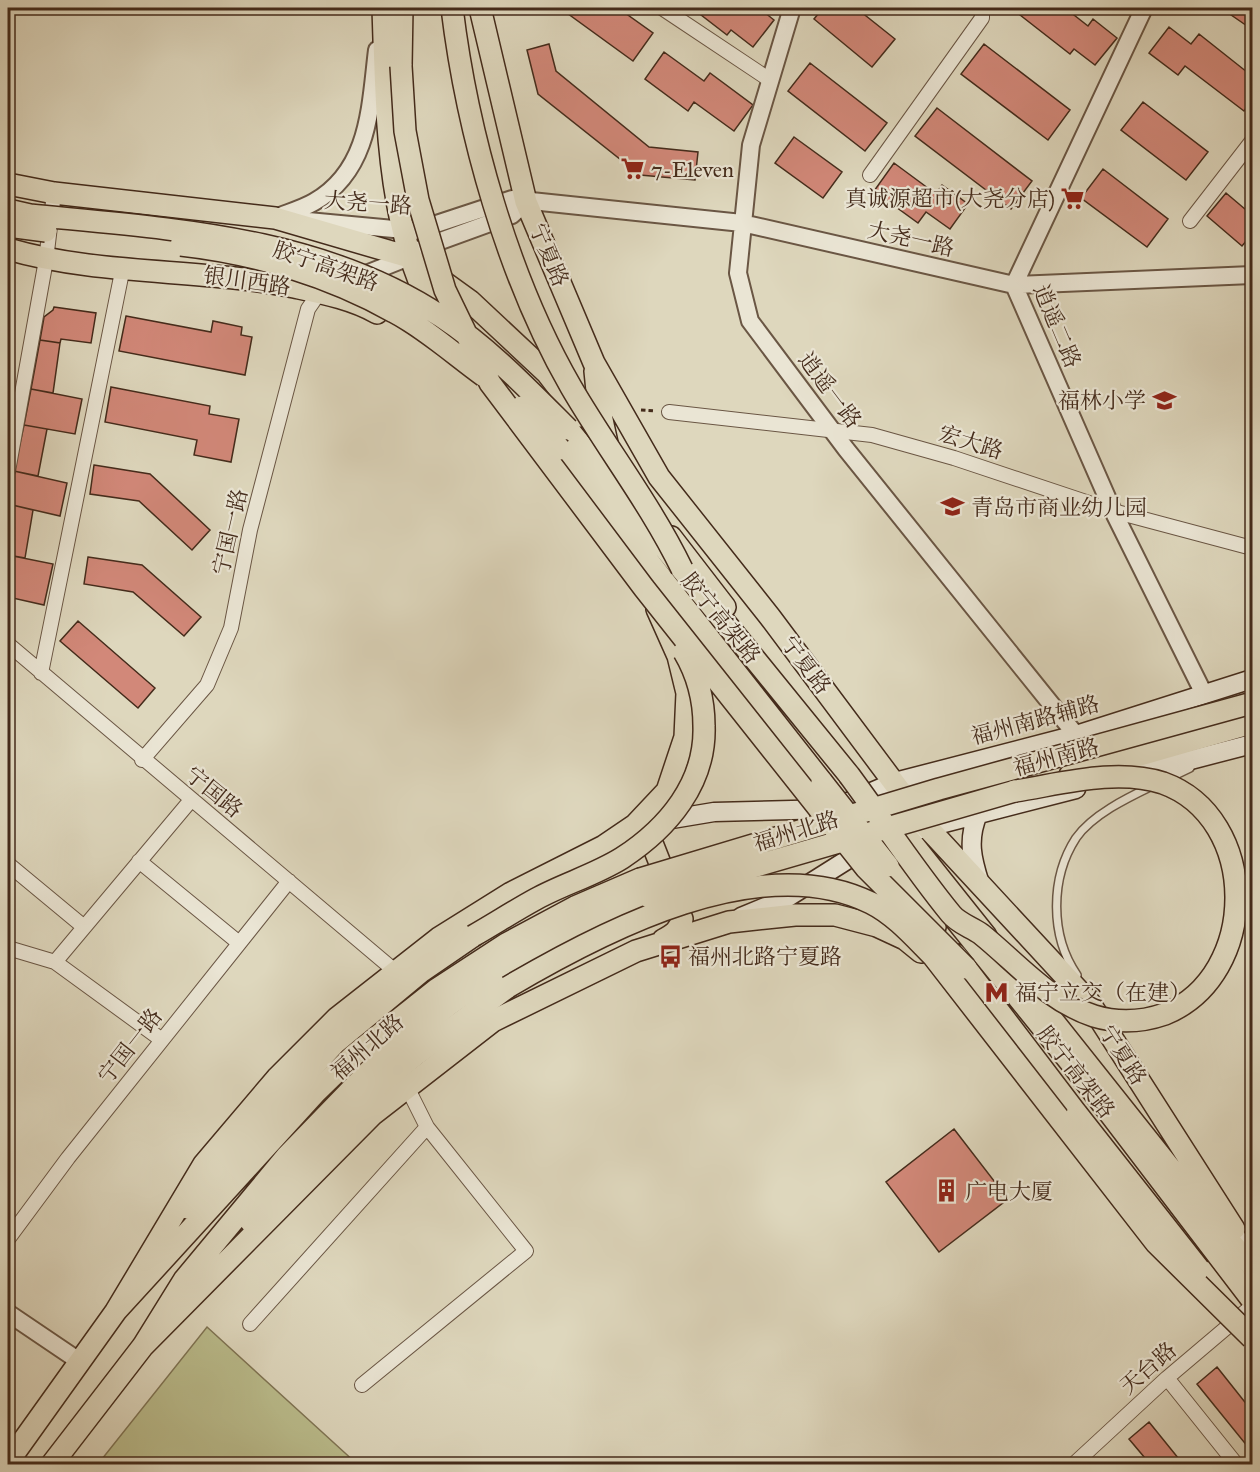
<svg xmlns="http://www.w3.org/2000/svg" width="1260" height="1472" viewBox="0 0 1260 1472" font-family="'IM FELL Great Primer','Noto Serif SC',serif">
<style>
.green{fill:#babc8c;stroke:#7f7454;stroke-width:1.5}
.building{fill:#d28879;stroke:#442b1b;stroke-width:1.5}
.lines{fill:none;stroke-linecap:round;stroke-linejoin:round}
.service-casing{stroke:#6a5644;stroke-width:10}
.minor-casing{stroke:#6a5644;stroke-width:16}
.tertiary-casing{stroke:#6a5644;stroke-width:20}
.secondary-casing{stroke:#442b1b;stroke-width:21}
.primary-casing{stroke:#442b1b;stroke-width:24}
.trunk-casing{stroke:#442b1b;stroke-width:24}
.path{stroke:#442b1b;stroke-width:3;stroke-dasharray:4.5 3;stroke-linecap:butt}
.service{stroke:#eae5d4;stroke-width:7}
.minor{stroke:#eae5d4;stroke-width:14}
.tertiary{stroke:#eae5d4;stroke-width:16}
.secondary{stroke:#eae5d4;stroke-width:18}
.primary{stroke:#ded7bd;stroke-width:21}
.trunk{stroke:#ded7bd;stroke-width:21}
.primary-bridge-casing{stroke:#442b1b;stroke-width:24;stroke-linecap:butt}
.trunk-bridge-casing{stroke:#442b1b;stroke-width:24;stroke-linecap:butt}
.primary-bridge{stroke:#ded7bd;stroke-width:21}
.trunk-bridge{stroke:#ded7bd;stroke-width:21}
.labels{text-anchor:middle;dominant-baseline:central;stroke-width:4.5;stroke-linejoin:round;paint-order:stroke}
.poi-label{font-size:22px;fill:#442b1b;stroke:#eae5d4;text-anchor:start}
.street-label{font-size:22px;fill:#442b1b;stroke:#eae5d4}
</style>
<rect width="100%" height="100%" fill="#ded7bd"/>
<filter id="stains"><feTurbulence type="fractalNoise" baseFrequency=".00333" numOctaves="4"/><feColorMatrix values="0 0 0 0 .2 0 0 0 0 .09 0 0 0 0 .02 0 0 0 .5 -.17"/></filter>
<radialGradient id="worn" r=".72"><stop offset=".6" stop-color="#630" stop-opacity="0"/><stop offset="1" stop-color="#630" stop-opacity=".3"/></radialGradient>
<path class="green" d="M207,1327L356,1463L354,1464H98Z"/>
<path class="building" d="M518,8H541L519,12Z
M560,8H618L653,33L633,61Z
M692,8H759L774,20L753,47L731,30L727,35Z
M823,8H856L895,39L872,67L814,19Z
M1011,8H1065L1088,26L1093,19L1117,38L1095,65L1074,49L1070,54Z
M1221,8H1252V24L1250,28Z
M1169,27L1191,44L1199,34L1252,76V100L1244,111L1185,66L1178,75L1149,53Z
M549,44L556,71L649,147L698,152L695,180L640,175L538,94L527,50Z
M984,44L1070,110L1048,140L961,74Z
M664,52L704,81L710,73L753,105L734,131L694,102L688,111L645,79Z
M810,63L887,123L865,151L788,91Z
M1143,102L1208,152L1186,180L1121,130Z
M937,108L1032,181L1011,209L915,136Z
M794,137L842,172L823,198L775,163Z
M894,163L936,194L942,185L968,204L950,229L926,212L918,223L874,191Z
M1103,169L1168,219L1147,247L1081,198Z
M1226,193L1252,215V234L1242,246L1207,216Z
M54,307L96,313L91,343L61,339L60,343L40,340L44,317L53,310Z
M126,316L211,332L213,321L242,327L241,335L252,337L245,375L119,351Z
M40,340L60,343L53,393L31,389Z
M111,387L210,406L209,414L239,419L231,462L194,455L197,440L105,422Z
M31,389L82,399L75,434L24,425Z
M24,425L47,429L38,476L14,471Z
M94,465L150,474L210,530L192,550L139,501L90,494Z
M14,471L67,483L60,516L8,504Z
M8,504L33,510L25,558L8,555Z
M8,555L53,564L44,605L8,597Z
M88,557L142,565L201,617L184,636L133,592L84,584Z
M78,621L155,688L138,708L60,641Z
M954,1129L1008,1199L939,1252L886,1182Z
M1217,1367L1252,1411V1452L1197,1384Z
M1149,1422L1183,1464H1150L1129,1439Z"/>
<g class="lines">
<defs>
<path id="service" d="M1165,780L1190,768
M1077,975C1050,936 1050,878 1076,838C1092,815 1127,798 1152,786
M1237,1227L1252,1254"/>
<path id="minor" d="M662,8L770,80
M870,175L982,18V8
M1190,221L1252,141
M669,412L872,435L954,458L1113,511L1252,548
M8,471L46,260L54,193
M8,644L395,971
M41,673L123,267
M142,760L207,685L231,628L250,530L308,309L319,293
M139,861L239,943
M8,864L84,927
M8,948L55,962L162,1040
M55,962L191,800
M8,1239L68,1158L289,881
M250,1324L427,1127
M1167,1378L1236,1464
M362,1385L526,1251L427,1127L407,1087
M1074,1464L1167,1378L1252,1306"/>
<path id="tertiary" d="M792,8L751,145L738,273L750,321L846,449L1076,735
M1144,8L1014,285L1113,511L1204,694
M275,218C287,213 302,209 314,202C370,170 370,107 377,50
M308,221L415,231L512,199L742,223L1014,285L1252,275
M356,278L409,257L424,247L512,215L526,202
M8,1313L79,1361"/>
<path id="secondary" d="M1129,776L1252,744
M978,814C967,840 972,859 980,884
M660,821L714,812L832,809L895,782L1076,735L1252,679
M917,830L1076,789
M741,917L785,899L866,848"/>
<path id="primary" d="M383,8C387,123 385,258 460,354
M480,8L526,202L594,363L659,477L770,617L927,827L1089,1002L1234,1229
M8,184L54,193L275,218L409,257L470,301L547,373L580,416
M8,249C100,276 200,268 294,287C322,293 353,299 377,313
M595,371L598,401L607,443
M671,537L725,607
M1070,775L1252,723
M888,813L986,936
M639,826L652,843L682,919C679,931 674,934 663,940
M1011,968L1221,1232L1252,1266
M188,1208L254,1131
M251,1222L298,1167
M116,1311L204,1164L277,1078L337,1018L439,938L511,893L604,846L635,825L667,791L685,737L687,693L678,656L657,609
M143,1346L372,1115L493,1021L636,951L729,922L795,915H835L877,926L905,939L921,952
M8,1462L116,1311L316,1092L354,1055L437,989L506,944L575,907L640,879
M52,1464L143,1346L184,1280L287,1156L378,1062L450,1004L511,962L583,925L649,897"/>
<path id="trunk" d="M401,66L402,8
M568,429L849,775
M560,449L822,782
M888,866L935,927
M955,919L1075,1068L1252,1300
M956,955L1077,1114
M254,1131L335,1043L422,971L473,936
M298,1167L367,1095L417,1054L508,987"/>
</defs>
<use href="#service" class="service-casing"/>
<use href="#minor" class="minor-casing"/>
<use href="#tertiary" class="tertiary-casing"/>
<use href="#secondary" class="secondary-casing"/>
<use href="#primary" class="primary-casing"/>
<use href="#trunk" class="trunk-casing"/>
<path class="path" d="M641,410L655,411"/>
<use href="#service" class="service"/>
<use href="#minor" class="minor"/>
<use href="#tertiary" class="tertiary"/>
<use href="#secondary" class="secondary"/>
<use href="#primary" class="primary"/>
<use href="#trunk" class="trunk"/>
<defs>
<path id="primary-bridge" d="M640,879L939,789L1252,703
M649,897L1015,791"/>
<path id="trunk-bridge" d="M452,8C467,132 508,278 571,387C607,449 651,505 682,569
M401,66L405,131L418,200L445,290L490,383L644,588L866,868L966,968
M8,210L30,215C172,229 320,236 442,317C489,348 528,389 568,429
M8,226L46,231
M181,245C254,253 330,276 394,312C426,329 455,355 484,376
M521,407L560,449
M849,775C883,821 915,870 951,914C958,923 971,927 981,934C1017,963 1048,1001 1094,1016C1117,1023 1142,1022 1165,1014C1260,975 1260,818 1163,783C1116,768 1061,784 1015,791
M822,782L888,866
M473,936C494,924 514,911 536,899C563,884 595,875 622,858C668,828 706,783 704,726C704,700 697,674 684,652
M508,987C603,931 760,848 871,903C895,915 914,937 933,956L1156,1243L1252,1338
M1077,1114L1199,1269"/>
</defs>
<use href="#primary-bridge" class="primary-bridge-casing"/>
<use href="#trunk-bridge" class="trunk-bridge-casing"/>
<use href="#primary-bridge" class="primary-bridge"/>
<use href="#trunk-bridge" class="trunk-bridge"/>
</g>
<defs>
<symbol id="supermarket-bare" viewBox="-9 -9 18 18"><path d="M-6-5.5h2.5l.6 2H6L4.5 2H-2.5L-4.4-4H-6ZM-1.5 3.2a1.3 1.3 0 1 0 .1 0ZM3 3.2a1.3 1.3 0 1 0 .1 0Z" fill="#8f2418" stroke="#eae5d4" stroke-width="2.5" paint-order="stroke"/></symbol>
<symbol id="school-bare" viewBox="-9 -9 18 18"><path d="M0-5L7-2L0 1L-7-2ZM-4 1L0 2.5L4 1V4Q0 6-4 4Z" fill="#8f2418" stroke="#eae5d4" stroke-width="2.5" paint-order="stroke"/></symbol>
<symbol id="bus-bare" viewBox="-9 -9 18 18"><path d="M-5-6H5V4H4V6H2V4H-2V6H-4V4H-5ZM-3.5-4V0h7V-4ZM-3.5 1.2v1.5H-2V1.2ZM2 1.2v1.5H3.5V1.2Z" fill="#8f2418" stroke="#eae5d4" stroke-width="2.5" paint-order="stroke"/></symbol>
<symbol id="metro-bare" viewBox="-9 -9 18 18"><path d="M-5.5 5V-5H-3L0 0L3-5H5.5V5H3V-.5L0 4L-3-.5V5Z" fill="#8f2418" stroke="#eae5d4" stroke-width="2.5" paint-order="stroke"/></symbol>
<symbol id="building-bare" viewBox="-9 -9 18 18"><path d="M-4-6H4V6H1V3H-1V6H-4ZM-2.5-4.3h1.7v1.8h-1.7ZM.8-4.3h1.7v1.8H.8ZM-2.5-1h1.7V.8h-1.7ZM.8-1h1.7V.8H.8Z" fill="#8f2418" stroke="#eae5d4" stroke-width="2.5" paint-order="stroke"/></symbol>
</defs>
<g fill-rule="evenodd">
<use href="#supermarket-bare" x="616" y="152" width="33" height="33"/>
<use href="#supermarket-bare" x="1056" y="182" width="33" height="33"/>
<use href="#school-bare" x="1148" y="384" width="33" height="33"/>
<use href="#school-bare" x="936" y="490" width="33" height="33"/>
<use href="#bus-bare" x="654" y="940" width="33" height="33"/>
<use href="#metro-bare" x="980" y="976" width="33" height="33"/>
<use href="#building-bare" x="930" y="1174" width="33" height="33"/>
</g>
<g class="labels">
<g class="poi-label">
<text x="651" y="169">7-Eleven</text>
<text x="1055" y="198" text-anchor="end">真诚源超市(大尧分店)</text>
<text x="1146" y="400" text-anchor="end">福林小学</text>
<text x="971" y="507">青岛市商业幼儿园</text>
<text x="688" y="956">福州北路宁夏路</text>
<text x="1015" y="992">福宁立交（在建）</text>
<text x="965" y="1191">广电大厦</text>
</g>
<g class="street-label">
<text transform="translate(368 203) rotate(4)">大尧一路</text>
<text transform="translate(911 239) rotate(13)">大尧一路</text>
<text transform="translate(549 255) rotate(67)">宁夏路</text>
<text transform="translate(326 266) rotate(19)">胶宁高架路</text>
<text transform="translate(247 281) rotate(8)">银川西路</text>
<text transform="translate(1057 326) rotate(67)">逍遥二路</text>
<text transform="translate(830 390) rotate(53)">逍遥一路</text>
<text transform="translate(971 442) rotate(17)">宏大路</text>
<text transform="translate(230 532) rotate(-77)">宁国一路</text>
<text transform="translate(721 618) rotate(51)">胶宁高架路</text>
<text transform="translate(806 665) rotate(53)">宁夏路</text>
<text transform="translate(1035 720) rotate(-15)">福州南路辅路</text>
<text transform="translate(1056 757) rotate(-15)">福州南路</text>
<text transform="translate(214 792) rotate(39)">宁国路</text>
<text transform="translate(796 831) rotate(-17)">福州北路</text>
<text transform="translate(130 1046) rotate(-52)">宁国一路</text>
<text transform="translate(367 1047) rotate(-41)">福州北路</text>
<text transform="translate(1123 1055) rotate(57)">宁夏路</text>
<text transform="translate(1076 1072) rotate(52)">胶宁高架路</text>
<text transform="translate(1148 1368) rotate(-41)">天台路</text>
</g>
</g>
<rect width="1260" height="1472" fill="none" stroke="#ded7bd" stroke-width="30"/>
<rect x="9" y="9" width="1242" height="1454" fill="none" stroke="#442b1b" stroke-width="3"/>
<rect x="15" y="15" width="1230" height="1442" fill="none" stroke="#442b1b" stroke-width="1.5"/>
<rect width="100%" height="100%" filter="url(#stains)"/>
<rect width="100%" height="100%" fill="url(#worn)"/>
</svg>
